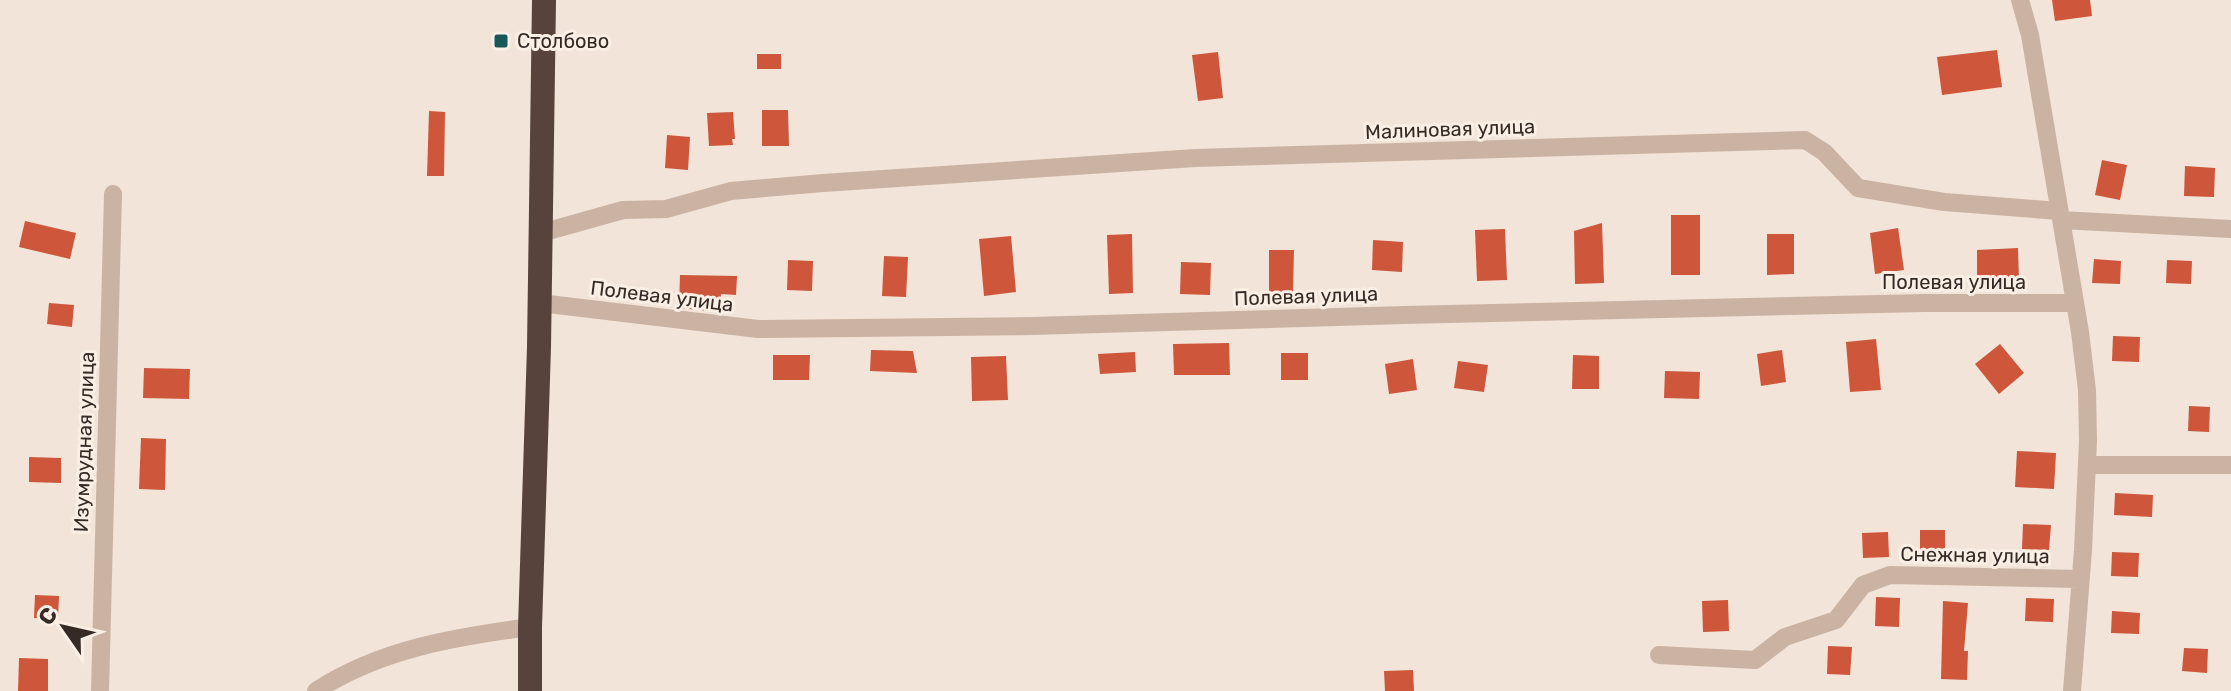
<svg xmlns="http://www.w3.org/2000/svg" width="2231" height="691" viewBox="0 0 2231 691" font-family="Rubik,sans-serif">
<style>
.building{fill:#cd563b}
.lines{fill:none;stroke-linecap:round;stroke-linejoin:round}
.street{stroke:#cbb3a3;stroke-width:18}
.highway{stroke:#57433c;stroke-width:24}
.poi-dot{fill:#195859;stroke:#faefe4;stroke-width:3}
.labels{text-anchor:middle;dominant-baseline:central;stroke-width:6;stroke-linejoin:round;paint-order:stroke}
.poi-label{font-size:20px;fill:#362a26;stroke:#faefe4;text-anchor:start}
.street-label{font-size:20px;fill:#362a26;stroke:#faefe4}
</style>
<rect width="100%" height="100%" fill="#f2e4d8"/>
<path class="building" d="M2052,0H2090L2092,16L2055,21Z
M1997,50L2002,87L1942,95L1937,57Z
M1218,52L1223,98L1198,101L1192,55Z
M757,54H781V69H757Z
M762,110H788L789,146H762Z
M429,111L445,112L444,176H427Z
M733,112L735,139H732L733,145L709,146L707,113Z
M667,135L690,137L688,170L665,168Z
M2102,160L2127,165L2120,200L2095,195Z
M2185,166L2215,168L2214,197L2184,196Z
M1671,215H1700V275H1671Z
M25,221L76,233L70,259L19,247Z
M1602,223L1604,283L1575,284L1574,231Z
M1898,228L1904,270L1875,274L1870,233Z
M1505,229L1507,280L1477,281L1475,230Z
M1132,234L1133,293L1109,294L1107,235Z
M1767,234H1794V274L1767,275Z
M1011,236L1016,292L984,296L979,239Z
M1373,240L1403,242L1402,272L1372,270Z
M2018,248L2019,280L1977,281V250Z
M1269,250H1294L1293,292H1269Z
M884,256L908,257L906,297L882,296Z
M2094,259L2121,261L2120,284L2092,283Z
M788,260L813,261L812,291L787,290Z
M2167,260L2192,261L2191,284L2166,283Z
M1181,262L1211,263L1210,295L1180,294Z
M680,275L737,276L736,295L721,294L720,312L679,308Z
M49,303L74,305L72,327L47,324Z
M2113,336L2140,337L2139,362L2112,361Z
M1876,339L1881,390L1850,392L1846,342Z
M1229,343L1230,375H1174L1173,344Z
M2000,344L2024,373L1999,394L1975,364Z
M871,350L913,351L917,373L870,371Z
M1782,350L1786,382L1761,386L1757,354Z
M1135,352L1136,372L1100,374L1098,354Z
M1281,353H1308V380H1281Z
M773,355H810L809,380H773Z
M1573,355L1599,356V389H1572Z
M1006,356L1008,400L972,401L971,357Z
M1413,359L1417,390L1389,394L1385,364Z
M1458,361L1488,365L1484,392L1454,388Z
M144,368L190,369L189,399L143,398Z
M1665,371L1700,372L1699,399L1664,398Z
M2189,406L2210,407L2209,432L2188,431Z
M141,438L166,439L165,490L139,489Z
M2017,451L2056,453L2054,489L2015,487Z
M29,457L61,458V483L29,482Z
M2115,493L2153,495L2152,517L2114,515Z
M2023,524L2051,525L2049,550L2022,549Z
M1920,530H1945V557H1920Z
M1888,532L1889,557L1863,558L1862,533Z
M2112,552L2139,553L2138,577L2111,576Z
M35,595L59,596L58,619L34,618Z
M1876,597L1900,598L1899,627L1875,626Z
M2026,598L2054,599L2053,622L2025,621Z
M1728,600L1729,631L1703,632L1702,601Z
M1943,601L1968,603L1964,651H1968L1967,680L1941,679Z
M2112,611L2140,613L2139,634L2111,633Z
M1828,646L1852,647L1850,675L1827,674Z
M2184,648L2208,649L2207,673L2182,671Z
M19,658L48,659V691H18Z
M1413,670L1414,691H1385L1384,671Z"/>
<g class="lines">
<path class="street" d="M2020,0L2030,35L2080,332L2087,390L2088,441L2083,550L2072,691
M2061,220L2231,229
M541,233L623,210L666,209L731,191L823,183L1195,158L1805,140L1824,152L1858,188L1944,202L2059,211
M540,303L758,329L1032,326L1404,315L1924,303H2075
M2087,465H2231
M1659,655L1755,660L1785,637L1836,620L1863,585L1890,575L2080,579
M100,691L113,194
M316,691C380,649 455,637 530,627"/>
<path class="highway" d="M530,691V627L539,347L544,0"/>
</g>
<rect class="poi-dot" x="493" y="33" width="16" height="16" rx="4"/>
<g class="labels">
<g class="poi-label">
<text x="517" y="41">Столбово</text>
</g>
<g class="street-label">
<text transform="translate(1450 129) rotate(-2)">Малиновая улица</text>
<text x="1954" y="282">Полевая улица</text>
<text transform="translate(662 296) rotate(7)">Полевая улица</text>
<text transform="translate(1306 296) rotate(-2)">Полевая улица</text>
<text transform="translate(84 442) rotate(-88)">Изумрудная улица</text>
<text transform="translate(1975 555) rotate(1)">Снежная улица</text>
</g>
</g>
<g transform="translate(64 627) rotate(304)" stroke="#faefe4" stroke-width="6" paint-order="stroke">
<path d="M0-6L14 30L0 20L-14 30Z" fill="#362a26"/>
<text y="-12" font-size="22" font-weight="bold" text-anchor="middle" fill="#362a26">С</text>
</g>
</svg>
